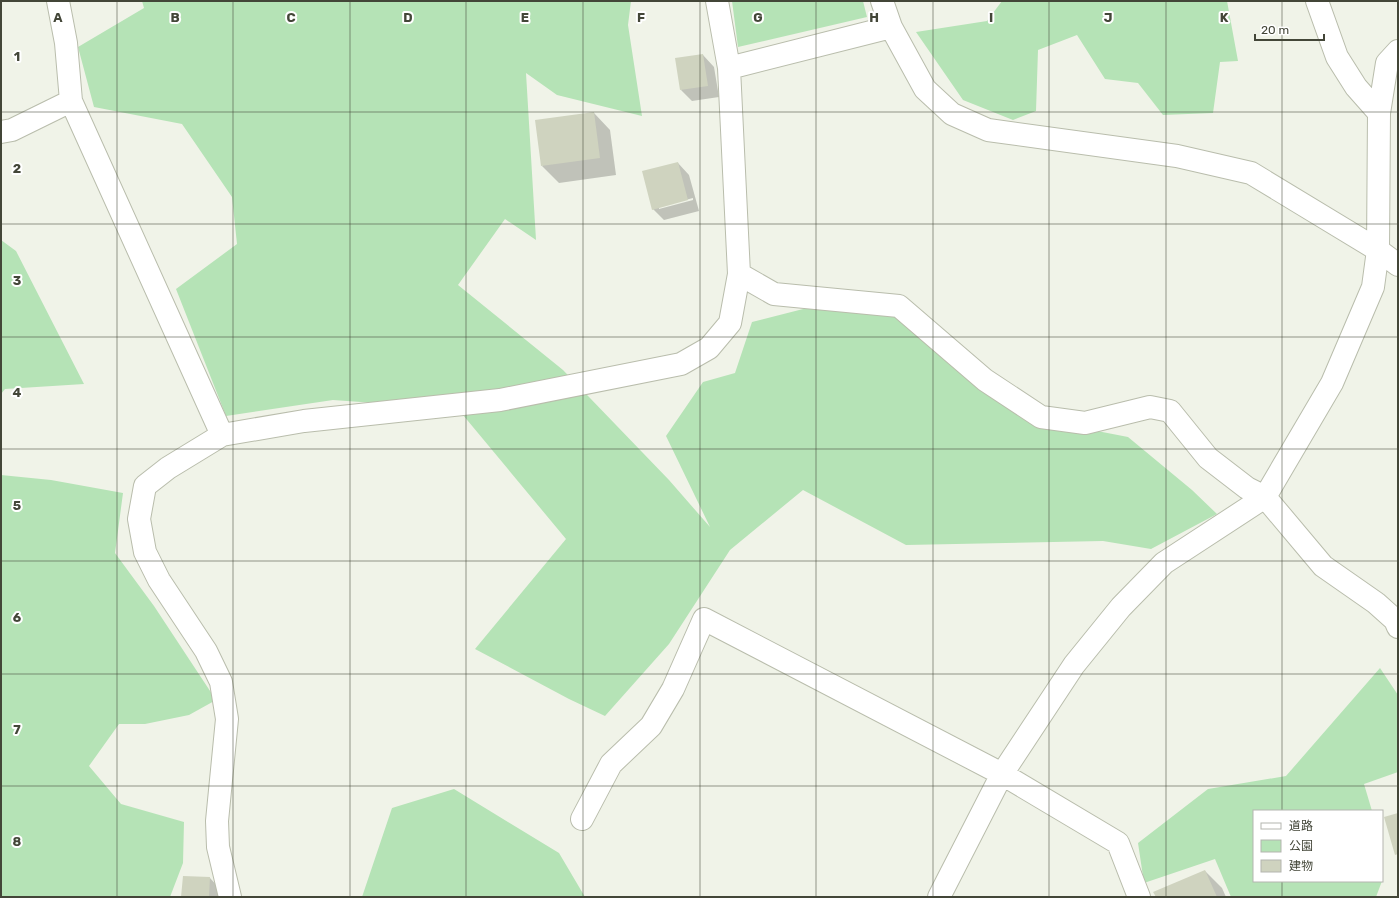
<svg xmlns="http://www.w3.org/2000/svg" width="1399" height="898" viewBox="0 0 1399 898" font-family="Rubik,'Noto Sans JP',sans-serif">
<style>
.green{fill:#b5e3b6}
.shadow{fill:#0003;fill-rule:evenodd}
.building{fill:#cfd3bf}
.lines{fill:none;stroke-linecap:round;stroke-linejoin:round}
.minor-casing{stroke:#b9bdac;stroke-width:24}
.minor{stroke:#fff;stroke-width:22}
.grid{fill:none;stroke:#434638;stroke-width:1;stroke-opacity:0.55}
.grid-label{font-size:13px;text-anchor:middle;font-weight:bold;fill:#434638;stroke:#fff;stroke-width:4;stroke-linejoin:round;paint-order:stroke}
</style>
<rect width="100%" height="100%" fill="#f0f3e8"/>
<path class="green" d="M142,1H631L628,25L642,116L557,95L526,73L536,240L505,219L458,285L563,370L669,480L710,527L666,436L703,382L735,373L752,322L807,308L901,316L1025,417L1128,437L1192,490L1217,514L1151,549L1103,541L906,545L803,490L730,550L669,644L605,716L569,699L475,649L566,539L458,409L333,400L226,416L176,289L237,244L232,197L182,124L94,107L78,47L144,8Z
M732,1H863L867,17L738,47Z
M1002,1H1227L1238,61L1220,62L1213,113L1163,115L1138,83L1105,79L1077,35L1038,50L1036,111L1013,120L963,100L916,32L987,21Z
M1,240L16,251L84,384L5,389L1,394Z
M1,475L51,480L123,493L115,553L154,606L216,700L189,715L145,724H119L89,766L121,804L184,822L183,863L170,897H1Z
M1380,668L1398,695V772L1364,784L1372,811H1254V881H1382L1376,897H1231L1215,859L1144,883L1138,843L1208,789L1286,776Z
M454,789L559,853L585,897H362L392,808Z"/>
<path class="shadow" d="M703,55L714,67L719,97L692,101L681,90Z
M594,113L610,130L616,175L559,183L542,166Z
M678,163L689,175L699,211L664,220L653,209ZM693,198V200L659,209V207Z
M1205,871L1222,888L1226,897H1157Z
M210,878L221,890V897H182Z"/>
<path class="building" d="M703,54L708,86L680,90L675,58Z
M594,112L600,158L541,166L535,120Z
M678,162L688,200L652,210L642,171Z
M1398,813V854L1395,855L1384,817Z
M1205,870L1217,897H1156L1153,892Z
M183,876L210,877L209,897H181Z"/>
<g class="lines">
<defs>
<path id="minor" d="M58,1L66,43L71,101
M882,1L891,27L925,89L952,114L988,130L1177,156L1251,173L1378,250L1398,265
M729,68L891,27
M1379,113L1387,63L1398,51
M1,132L12,130L71,101L222,435
M739,274L774,294L899,306L985,380L1041,417L1085,423L1150,407L1170,411L1208,458L1247,488L1265,497L1323,566L1376,603L1395,620L1398,627
M582,819L611,764L651,726L673,689L704,619L1002,774L1118,843L1139,897
M230,897L218,847L217,821L227,719L221,682L206,651L159,580L145,552L139,519L145,486L168,468L222,435L304,421L500,400L681,364L709,348L730,323L739,274L729,68L717,1
M939,897L1002,774L1074,665L1121,607L1164,563L1265,497L1332,383L1373,287L1378,250L1379,113L1356,87L1337,57L1317,1"/>
</defs>
<use href="#minor" class="minor-casing"/>
<use href="#minor" class="minor"/>
</g>
<path class="grid" d="M117,1V897M233,1V897M350,1V897M466,1V897M583,1V897M700,1V897M816,1V897M933,1V897M1049,1V897M1166,1V897M1282,1V811M1,112H1398M1,224H1398M1,337H1398M1,449H1398M1,561H1398M1,674H1398M1,786H1398M1282,881V897"/>
<g class="grid-label">
<text x="58" y="22">A</text>
<text x="175" y="22">B</text>
<text x="291" y="22">C</text>
<text x="408" y="22">D</text>
<text x="525" y="22">E</text>
<text x="641" y="22">F</text>
<text x="758" y="22">G</text>
<text x="874" y="22">H</text>
<text x="991" y="22">I</text>
<text x="1108" y="22">J</text>
<text x="1224" y="22">K</text>
<text x="17" y="61">1</text>
<text x="17" y="173">2</text>
<text x="17" y="285">3</text>
<text x="17" y="397">4</text>
<text x="17" y="510">5</text>
<text x="17" y="622">6</text>
<text x="17" y="734">7</text>
<text x="17" y="846">8</text>
</g>
<rect width="1399" height="898" fill="none" stroke="#434638" stroke-width="4"/>
<rect x="1253" y="810" width="130" height="72" fill="#ffffff" stroke="#b4b5af"/>
<rect x="1261" y="823" width="20" height="6" fill="#ffffff" stroke="#b4b5af"/>
<text x="1289" y="830" font-size="12" fill="#434638">道路</text>
<rect x="1261" y="840" width="20" height="12" fill="#b5e3b6" stroke="#b4b5af"/>
<text x="1289" y="850" font-size="12" fill="#434638">公園</text>
<rect x="1261" y="860" width="20" height="12" fill="#cfd3bf" stroke="#b4b5af"/>
<text x="1289" y="870" font-size="12" fill="#434638">建物</text>
<path d="M1255 34v6h69v-6" fill="none" stroke="#434638" stroke-width="2"/>
<text x="1261" y="34" font-size="12" fill="#434638" stroke="#ffffff" stroke-width="3" paint-order="stroke">20 m</text>
</svg>
